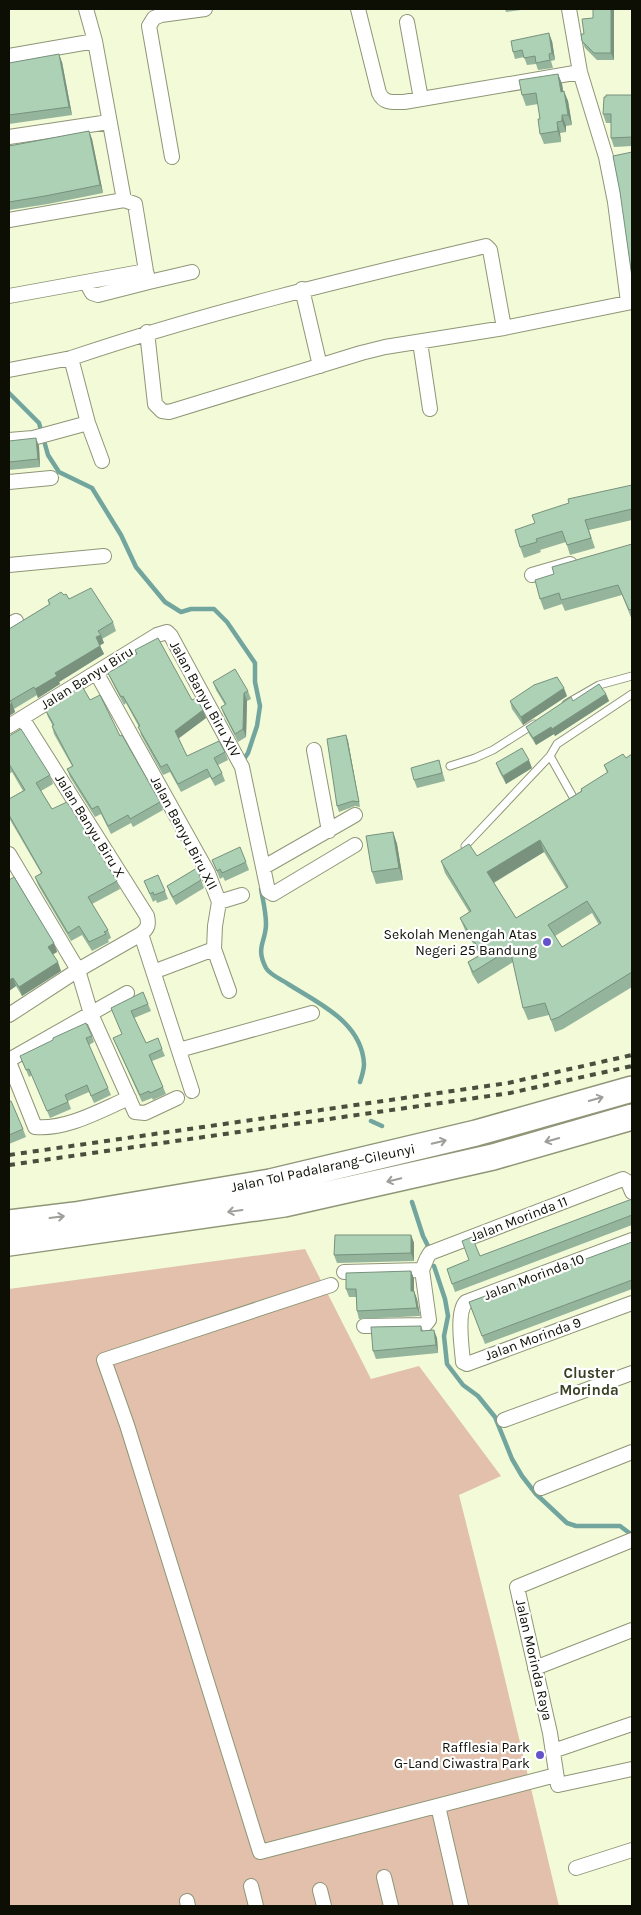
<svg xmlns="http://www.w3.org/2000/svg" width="641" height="1915" viewBox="0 0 641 1915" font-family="Karla,sans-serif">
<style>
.green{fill:#e2c0ac}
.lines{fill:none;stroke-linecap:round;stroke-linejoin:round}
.stream{stroke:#72a59e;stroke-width:4.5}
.service-casing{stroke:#8f9677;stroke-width:9}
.minor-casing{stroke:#8f9677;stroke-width:16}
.motorway-casing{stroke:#8f9677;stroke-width:28}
.service{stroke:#fff;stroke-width:7}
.minor{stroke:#fff;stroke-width:14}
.motorway{stroke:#fff;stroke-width:25}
.rail{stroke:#4a4e3d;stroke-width:4;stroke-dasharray:6 6;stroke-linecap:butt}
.wall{fill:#94b49b;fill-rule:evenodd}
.shaded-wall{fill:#78927e}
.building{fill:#acd1b4;stroke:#78927e;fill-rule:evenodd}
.oneway{stroke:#9e9f9b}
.poi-dot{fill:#6553cc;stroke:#fff;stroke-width:2}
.labels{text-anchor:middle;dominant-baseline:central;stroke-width:4.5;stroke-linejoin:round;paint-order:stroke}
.street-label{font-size:14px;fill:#0d0f05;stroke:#fff}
.poi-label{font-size:14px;fill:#0d0f05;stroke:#fff;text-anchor:end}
.neighbourhood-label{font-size:15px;font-weight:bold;fill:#3a4024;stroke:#fff}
</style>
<rect width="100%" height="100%" fill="#f2fad8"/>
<path class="green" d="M305,1249L371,1379L419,1366L501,1476L459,1495L498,1650L559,1906H9V1289Z"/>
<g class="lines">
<path class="stream" d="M9,393L39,423L48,455L59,472L92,488L121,535L136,567L165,602L181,612L191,609H214L227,622L255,663V682L260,706L257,726L248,753L242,762
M261,889C263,901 266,912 266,924C266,942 255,947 266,968C270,975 281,979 288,984C318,1003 362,1022 364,1064C364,1069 362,1076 360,1082
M371,1121L382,1126
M412,1202L423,1236L428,1246
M434,1266L445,1299L448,1316L444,1336L447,1364L463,1385L478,1396L495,1417L512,1459L522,1476L536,1494L567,1523L576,1526H620L632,1535"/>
<defs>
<path id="service" d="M566,704L599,685L632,676
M450,766L475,758L493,750L534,724
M573,797L550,756L557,744L632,694
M465,846L550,756"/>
<path id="minor" d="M86,9L95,41L124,200L135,204L146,271L149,282L192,272
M358,9L379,93C384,104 393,102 404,102L580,72
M569,9L580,72L606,157L615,202L628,302
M407,22L421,99
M9,56L95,41
M9,137L109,122
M172,157L149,26L154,18L161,15L205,9
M9,220L124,200
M86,282L92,293L98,295L149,282
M302,289L320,366
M9,296L146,271
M147,332L155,404L162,411L169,412L361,353L385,347L504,328L632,302
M420,342L430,409
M9,370L71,358
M88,423L102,461
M9,440L33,438L88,423L71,358C207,312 346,279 486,246L490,250L504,328
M9,482L51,478
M9,565L104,556
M532,575L570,564
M9,625L16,621
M97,674L208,873L219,902L215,926L214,949L161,969
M9,726L157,635L167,632L171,636L242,767L268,891L273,894L355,845
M314,750L329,831
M9,854L78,970L91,1014L135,1112L145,1113L177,1098
M264,867L355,815
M219,902L242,895
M141,934L192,1091
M214,949L229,991
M9,1015L78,970L141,934C148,928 149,925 147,916L22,718
M179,1050L312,1013
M9,1060L127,993
M9,1062L35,1127C67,1130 101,1110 129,1098
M632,1240L466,1302C456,1312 462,1348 463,1362L467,1364L632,1303
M422,1270L427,1258L430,1253L623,1179L628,1182L632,1192
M344,1272L422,1270L429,1320L425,1325L364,1326
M331,1285L104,1360L127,1425L260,1852L556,1775
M504,1420L632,1373
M541,1488L632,1452
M632,1540L517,1587L550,1733L558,1785L632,1769
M535,1668L632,1630
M553,1751L632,1724
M438,1806L461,1906
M576,1868L632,1850
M384,1877L391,1906
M251,1886L256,1906
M320,1890L324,1906
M187,1901L188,1906"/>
<path id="motorway" d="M9,1223L75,1215L270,1182L476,1133L632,1089
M9,1243L284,1204L493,1157L632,1117"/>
</defs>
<use href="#service" class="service-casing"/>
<use href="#minor" class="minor-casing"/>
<use href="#motorway" class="motorway-casing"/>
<use href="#service" class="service"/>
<use href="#minor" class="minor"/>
<use href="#motorway" class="motorway"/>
<path class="rail" d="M9,1155L508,1083L632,1055
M9,1165L510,1093L632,1066"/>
</g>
<path class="wall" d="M505,9H528L506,12Z
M614,9V60H597L585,48L582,41L584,34L593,18Z
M552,41L555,60L551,61L553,68L538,70L536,64L527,65L524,57L515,59L513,52Z
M62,62L72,115L9,124V63Z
M558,74L562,84L563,91L568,101L572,125L566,126V132L560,133L561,142L544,144L540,134V119L538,104L526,106L522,95Z
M632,95V146L614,147L611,138V123H606L603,114Z
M89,131L92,139L103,193L48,204L9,210V146Z
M9,441L39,446L40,467L9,470Z
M632,485V520L589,530L595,548L570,555L566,542L540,550L541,552L524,558L520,547L535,523Z
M632,544V620L622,595L565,611L562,604L544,610L540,599L554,574Z
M64,595L69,599L113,622L116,631L102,639L104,643L100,645L104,654L59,682L60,684L38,698L37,695L14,709L15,712L9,716V629L49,605L48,600Z
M135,650L192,700L203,710L206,718L178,738L187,756L225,752L228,760L218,765L222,773L225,781L215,786L210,777L181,792L170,772L163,775L141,735L139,727L126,703L124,705L111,680L108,673L126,663L125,660L136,654Z
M213,682L248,691L251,699L247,701L246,737L238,742L224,715L221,707L225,705L216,690Z
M606,694L609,701L555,736L554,734L536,745L529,734L526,727L573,701Z
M567,696L523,725L512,709L510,701Z
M90,700L120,736L160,802L163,810L133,827L131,823L111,834L101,814L95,817L70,777L67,769L72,766L54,734L52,726H53L48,717L45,709Z
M346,735L348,741L360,807L355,806L339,812L337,806Z
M9,736L50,775L53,784L41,791L52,809L117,881L120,889L92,904L108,930L111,938L108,940L109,942L92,951L82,935L71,941L38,885L35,877L41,873L9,818V799L23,791L12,772L9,774Z
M632,754V987L563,1029L555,1032L549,1015L528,1020L523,1008L513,962L478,984L472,974L468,962L480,955L465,930L460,918L469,912L445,873L441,861L477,856L581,791V789L607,773L604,765L626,758ZM544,852L566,888L516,918L494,883ZM592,913L599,925L562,947L555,936Z
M439,760L445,781L417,788L414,780Z
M496,763L532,768L506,784L499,771Z
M393,832L397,844L403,880L376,884L372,872Z
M212,860L246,862L249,870L225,881L223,877L220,879Z
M197,868L204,888L176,905L170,894L167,886Z
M9,878L54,943L57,952L53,954L61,971L22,996L16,986L9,991Z
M144,881L165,891L168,899L157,903L156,900L153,902Z
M143,992L151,1011L134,1018L146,1043L162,1049L165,1056L152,1061L166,1094L153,1100L152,1098L142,1102L113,1038L122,1034L111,1008Z
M92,1036L94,1042L89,1045L111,1095L94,1103L89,1092L68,1101L71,1109L50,1118L32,1075L29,1077L20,1056Z
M9,1101L23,1129L26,1137L9,1144Z
M632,1199V1225L455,1292L447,1269Z
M411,1235L414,1243V1261L337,1263L334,1255Z
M632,1242V1289L485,1344L469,1302Z
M411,1271L414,1279V1291L417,1299L420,1316L359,1319L357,1311L356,1297H349L346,1289Z
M421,1326L423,1331L437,1338L438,1353L376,1359L373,1351Z"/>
<path class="shaded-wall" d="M611,9H614V60L611,53Z
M549,33L552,41L555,60L552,53Z
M59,54L62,62L72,115L69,107Z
M558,74L562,84L565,102L561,92Z
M564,91L568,101L572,125L568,115Z
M562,115L566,126V132L562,121Z
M557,122L560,133L561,142L558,131Z
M89,131L92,139L103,193L100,185Z
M36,438L39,446L40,467L38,459Z
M101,635L104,643L99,646L96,637Z
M100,646L104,654L59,682L60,684L38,698L35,689L55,673Z
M564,688L567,696L523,725L521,717Z
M244,693L247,701L246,737L243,729Z
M606,694L609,701L555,736L552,729Z
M12,703L15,712L9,716V705Z
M203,710L206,718L178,739L175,731Z
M551,727L554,734L536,745L533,738Z
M346,735L348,741L360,807L359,802Z
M529,760L532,768L506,784L503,776Z
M393,832L397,844L403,880L399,868Z
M540,840L544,852L491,884L487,872Z
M54,943L57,952L52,955L48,947Z
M58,962L61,971L22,996L19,987Z
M13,978L16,986L9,991V980Z
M411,1235L414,1243V1261L411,1253Z
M411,1271L414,1279V1299L411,1291Z
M414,1291L417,1299L420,1316L417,1308Z
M434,1330L437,1338L438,1353L436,1345Z"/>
<path class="building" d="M593,9H611V53H594L582,41L581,34H584L582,19L593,18Z
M549,33L552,53L549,54L550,60L536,63L535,56L524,58L522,50L513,52L511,41Z
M59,54L69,107L9,115V63Z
M558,74L561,92L564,91L568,115H562V121L557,122L558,131L540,134L538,119H540L536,93L522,95L519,80Z
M606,95H632V137L611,138V114H603L604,97H606Z
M89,131L100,185L45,196L9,202V146Z
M632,152V277L620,192L613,156Z
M36,438L38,459L9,462V441Z
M632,485V509L585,520L591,538L567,545L562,531L536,539L537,542L520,547L515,530L535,523L532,515L569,503L568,499Z
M632,544V609L629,610L618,585L561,600L559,593L540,599L535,580L554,574L552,567Z
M91,588L113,622L98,631L101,635L96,637L100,646L55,673L57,676L35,689L34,687L10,701L12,703L9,705V629L50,604L48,600L61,592L64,595L66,594L69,599Z
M158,638L192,700L196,698L203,710L175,731L187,756L219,741L225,752L214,758L222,773L212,779L207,769L178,784L167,764L161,767L138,727L140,726L123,696L121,697L108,673L127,662L125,660L137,654L135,650Z
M235,669L248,691L244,693L243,729L235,734L221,707L226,704L213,682Z
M557,677L564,688L521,717L510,701L534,685Z
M599,684L606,694L552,729L551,727L533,738L526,727L571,697L573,701Z
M82,686L90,700L100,695L120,736L122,735L160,802L130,819L128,815L108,826L98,806L92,809L67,769L73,766L52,726L54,725L45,709Z
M21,729L50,775L36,783L52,809L67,802L117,881L88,897L108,930L104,932L106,934L89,942L79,926L68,933L35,877L42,873L9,815V799L25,790L9,764V736Z
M346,735L359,802L353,801L337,806L327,739Z
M522,748L529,760L503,776L496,763Z
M623,754L626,758L632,754V972L559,1017L551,1020L545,1003L523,1008L510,949L473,972L468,962L482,954L460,918L471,911L441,861L469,844L477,856L582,791L581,789L608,772L604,765ZM540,840L568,887L516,918L487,872ZM587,901L601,923L562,947L548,925Z
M439,760L442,773L414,780L411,768Z
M393,832L399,868L372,872L366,836Z
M240,847L246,862L222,873L220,869L217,871L212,860Z
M197,868L201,880L173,897L167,886Z
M158,875L165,891L154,895L153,892L150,894L144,881Z
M14,877L54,943L48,947L58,962L19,987L13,978L9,980V878V880Z
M143,992L148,1004L131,1011L146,1043L158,1038L162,1049L149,1055L163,1087L150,1093L149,1091L140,1095L113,1038L122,1034L111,1008Z
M86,1023L92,1036L86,1038L108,1088L91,1096L87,1085L65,1095L68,1102L47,1111L29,1069L26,1070L20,1056L53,1040V1038Z
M9,1101H11L23,1129L9,1135Z
M632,1199V1215L452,1284L447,1269L469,1260L462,1241L472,1237L480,1256Z
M335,1235H411V1253L334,1255Z
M632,1242V1280L482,1336L469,1302Z
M411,1271V1291H414L417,1308L357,1311L356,1289H346V1273Z
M421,1326V1331L434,1330L436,1345L373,1351L371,1327Z"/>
<defs><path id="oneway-shaft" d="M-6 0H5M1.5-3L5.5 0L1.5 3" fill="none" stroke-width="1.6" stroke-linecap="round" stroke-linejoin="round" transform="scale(1.25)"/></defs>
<g class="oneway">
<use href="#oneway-shaft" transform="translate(596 1099) rotate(-16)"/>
<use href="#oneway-shaft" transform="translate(552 1140) rotate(164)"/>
<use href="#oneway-shaft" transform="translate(439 1142) rotate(-13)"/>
<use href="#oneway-shaft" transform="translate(394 1180) rotate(167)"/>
<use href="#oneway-shaft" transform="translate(235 1211) rotate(172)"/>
<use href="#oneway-shaft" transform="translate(57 1217) rotate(-7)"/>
</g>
<g class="poi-dot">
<circle cx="547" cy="942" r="5"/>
<circle cx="540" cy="1755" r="5"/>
</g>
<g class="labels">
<g class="street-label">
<text transform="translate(87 678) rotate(-32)">Jalan Banyu Biru</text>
<text transform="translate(205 699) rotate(61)">Jalan Banyu Biru XIV</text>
<text transform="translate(90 826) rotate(58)">Jalan Banyu Biru X</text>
<text transform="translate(184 833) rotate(62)">Jalan Banyu Biru XII</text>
<text transform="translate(323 1168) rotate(-12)">Jalan Tol Padalarang–Cileunyi</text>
<text transform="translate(519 1219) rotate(-21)">Jalan Morinda 11</text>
<text transform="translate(534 1277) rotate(-21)">Jalan Morinda 10</text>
<text transform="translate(533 1339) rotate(-20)">Jalan Morinda 9</text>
<text transform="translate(534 1660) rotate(77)">Jalan Morinda Raya</text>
</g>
<g class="poi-label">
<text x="537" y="934">Sekolah Menengah Atas<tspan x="537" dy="16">Negeri 25 Bandung</tspan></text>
<text x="530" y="1747">Rafflesia Park<tspan x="530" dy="16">G-Land Ciwastra Park</tspan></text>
</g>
<g class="neighbourhood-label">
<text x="589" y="1373">Cluster<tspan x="589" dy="17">Morinda</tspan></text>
</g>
</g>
<rect width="641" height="1915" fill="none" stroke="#0d0f05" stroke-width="20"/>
</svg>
